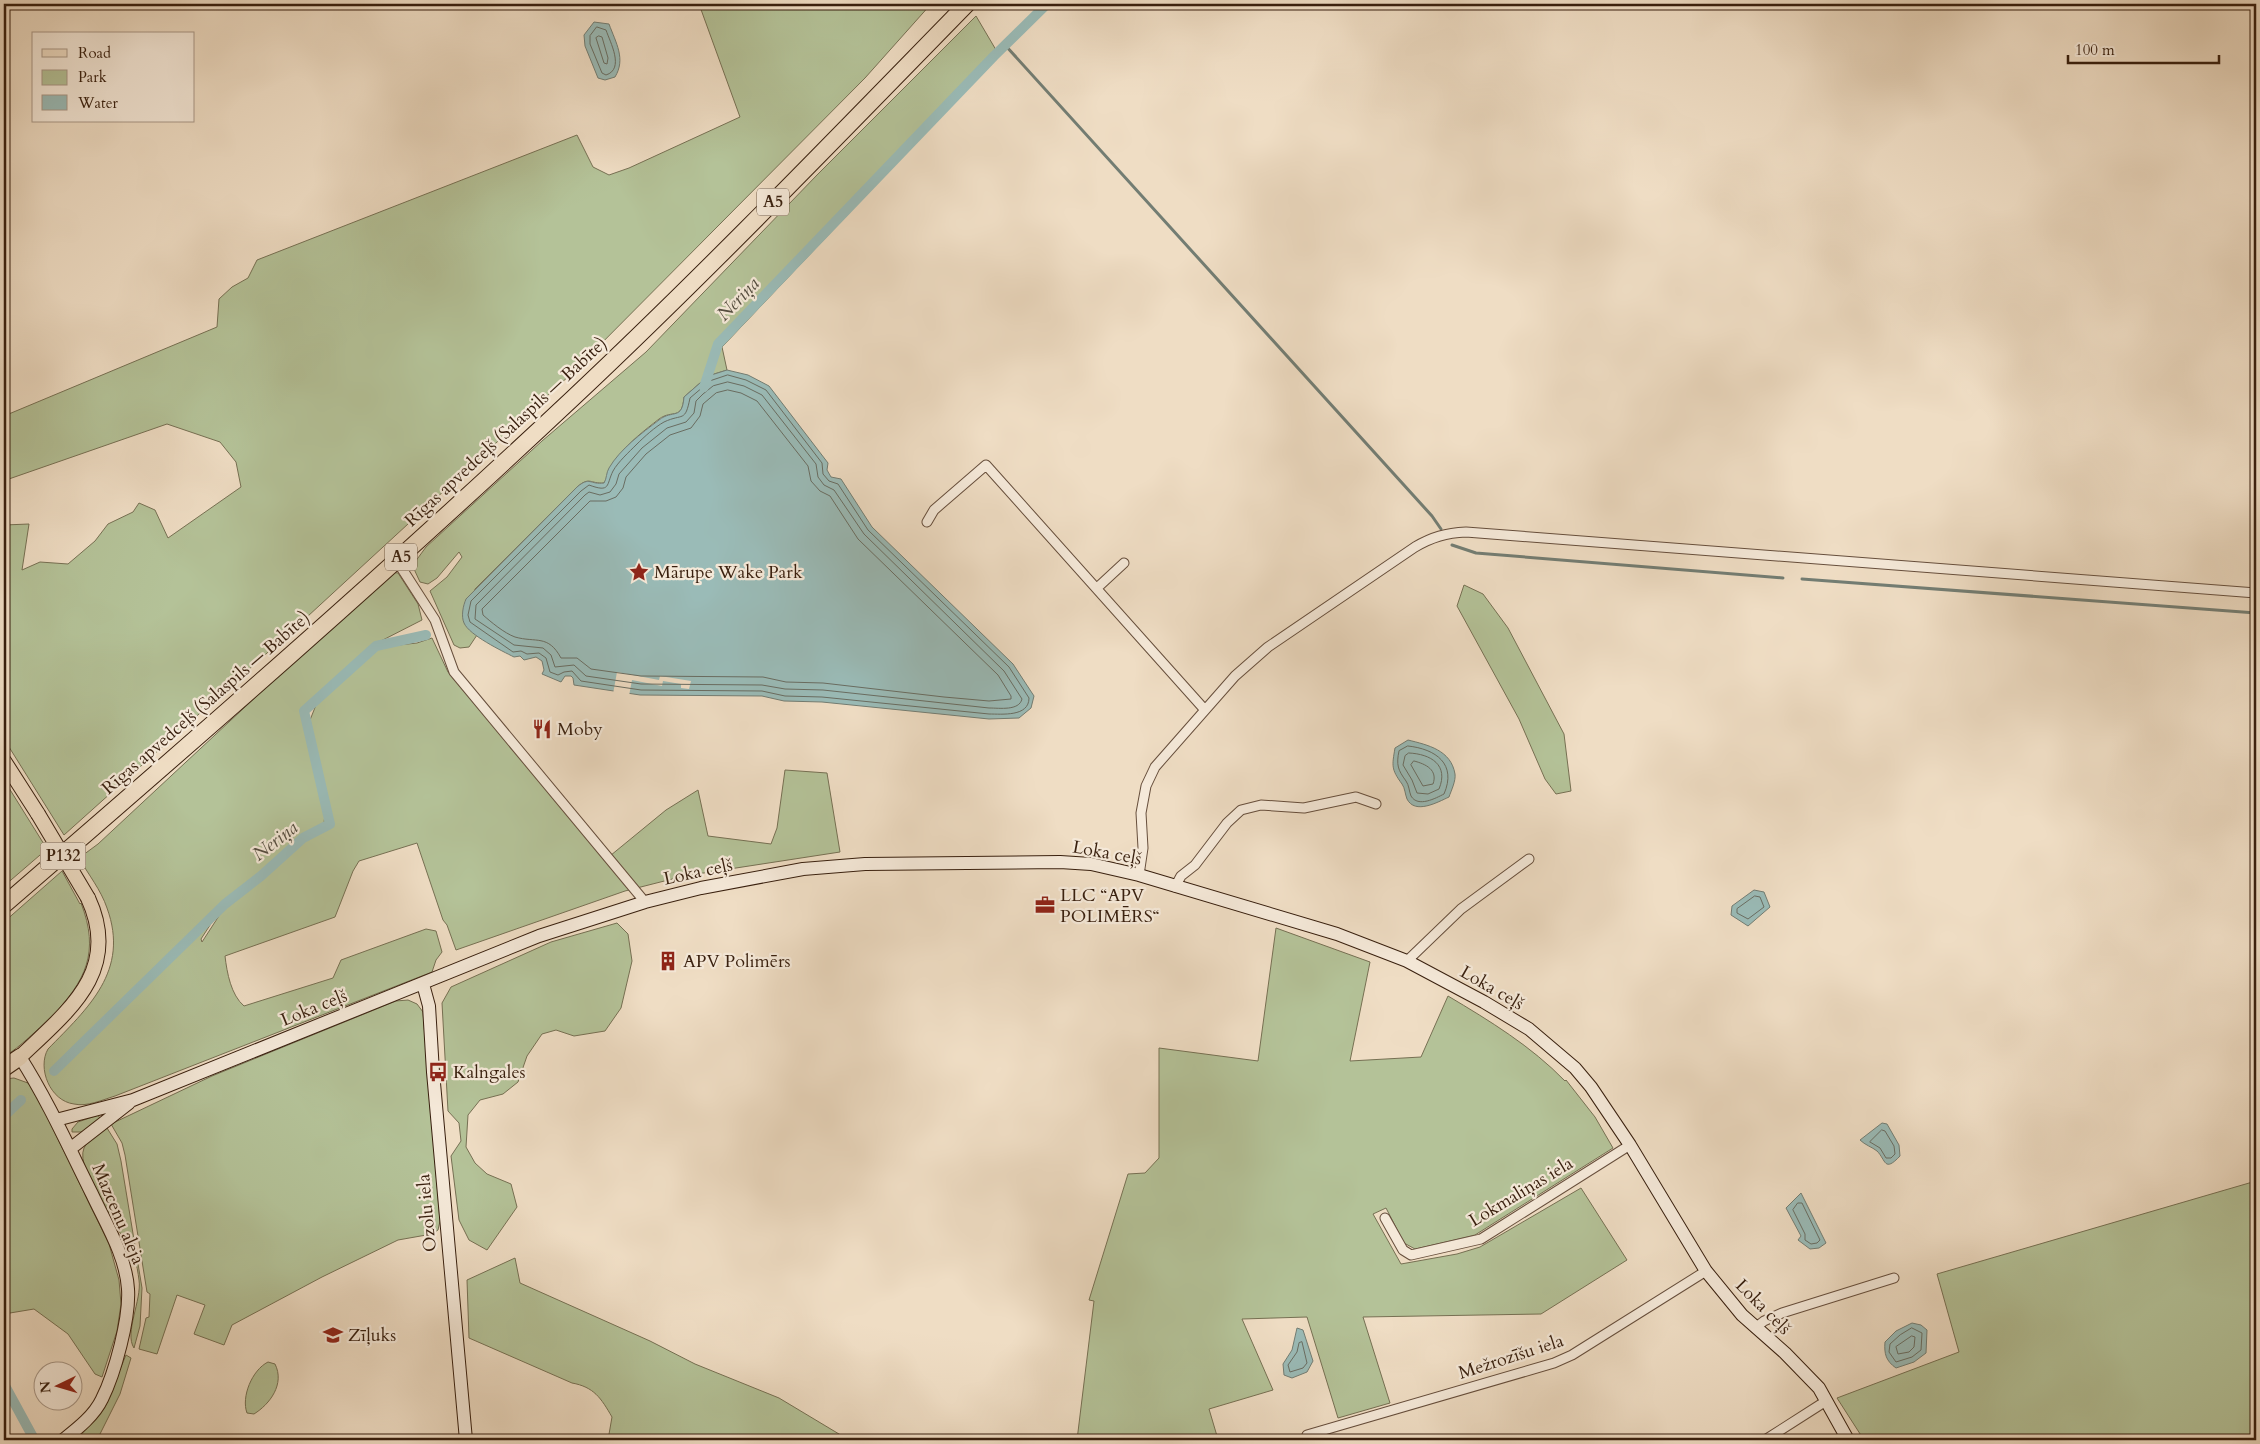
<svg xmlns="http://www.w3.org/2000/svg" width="2260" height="1444" viewBox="0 0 2260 1444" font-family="Cardo,serif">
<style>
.green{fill:#b4c298;stroke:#767053}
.water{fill:#9abbb7;stroke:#737d73}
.pier{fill:#efddc4}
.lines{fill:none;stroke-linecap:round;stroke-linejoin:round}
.shore{stroke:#696d62;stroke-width:1}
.stream{stroke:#737d73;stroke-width:3}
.canal{stroke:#9abbb7;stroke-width:10}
.street-casing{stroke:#664e3c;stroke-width:11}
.secondary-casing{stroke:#381f0e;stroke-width:14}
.primary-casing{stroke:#381f0e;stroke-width:16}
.highway-casing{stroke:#381f0e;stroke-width:18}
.street{stroke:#f5e9d9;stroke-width:9}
.secondary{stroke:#f5e9d9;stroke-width:12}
.primary{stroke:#efddc4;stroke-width:14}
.highway{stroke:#efddc4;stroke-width:16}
.primary-bridge-casing{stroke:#381f0e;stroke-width:16;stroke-linecap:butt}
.primary-bridge{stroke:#efddc4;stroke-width:14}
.labels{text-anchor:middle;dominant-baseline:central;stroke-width:4.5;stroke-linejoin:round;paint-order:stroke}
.shield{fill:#f5e9d9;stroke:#715c4b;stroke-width:1}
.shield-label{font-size:16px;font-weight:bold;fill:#381f0e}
.street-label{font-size:18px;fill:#381f0e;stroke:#f5e9d9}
.poi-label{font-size:18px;fill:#381f0e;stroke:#f5e9d9;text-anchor:start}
.water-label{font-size:19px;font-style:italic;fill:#554e41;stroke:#f5e9d9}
</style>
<rect width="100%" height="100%" fill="#efddc4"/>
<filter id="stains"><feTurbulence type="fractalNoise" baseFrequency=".004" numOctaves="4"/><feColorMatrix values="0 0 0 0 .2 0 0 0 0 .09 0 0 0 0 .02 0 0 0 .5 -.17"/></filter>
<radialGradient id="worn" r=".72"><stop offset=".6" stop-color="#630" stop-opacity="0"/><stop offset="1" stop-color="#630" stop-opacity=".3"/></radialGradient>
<path class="green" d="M699,4H931L865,78L571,374L295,628L64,835L4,739V525L29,524L22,570L40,562L68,564L95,541L108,524L133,512L139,503L155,510L168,538L241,487L236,462L220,442L167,424L6,480L4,416L217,327L219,299L232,287L248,278L257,260L577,135L593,167L609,175L629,168L740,117Z
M976,16L999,55L722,347L727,370L708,376L684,397C682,421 673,409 659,419C645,430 629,442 619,456C614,465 610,475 604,483C590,484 590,476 577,487L475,589L465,624L477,635L469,647L460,648L454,645L430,591L447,577L462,557L459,552L437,578L428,584L420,582L414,569L415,562L426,547L542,441L646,352L817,175Z
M390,572L398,573L418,604L422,620L375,644L302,710L325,814L324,823L301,836L260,875L225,902L201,939L202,942L226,905L266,875L302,840L331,824L310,720L316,705L380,647L417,643L432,638L448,672L605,860L666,810L698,790L708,836L771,844L777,828L785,770L827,773L840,852L684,876L625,891L456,950L447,925L443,920L417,843L359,861L353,871L335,917L225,956C227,973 231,995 244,1006L333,978L341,960L426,929L436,931L442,952L436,960L432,972L115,1096C102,1100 87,1107 74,1104C50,1101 37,1068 48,1049C88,1008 130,971 107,908C101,890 88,874 79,858L98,844Z
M1464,585L1483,594L1508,628L1564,734L1571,791L1556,794L1545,779L1519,719L1457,606Z
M4,780L47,849L4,886Z
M62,871L80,904L81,903C100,952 86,981 51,1017C36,1031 21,1046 4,1057V922Z
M617,923L628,934L632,961L621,1008L605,1031L574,1036L556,1030L542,1034L527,1056L518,1082L503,1094L480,1100L468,1115L466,1147L475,1163L487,1174L511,1184L517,1207L487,1250L469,1240L459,1220L451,1156L461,1141L459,1123L448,1111L442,1003L451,987L551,942Z
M1276,928L1370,962L1350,1061L1421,1057L1448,996C1490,1021 1531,1046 1565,1081L1566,1080L1595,1117L1613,1148L1475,1235L1415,1249L1404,1243L1386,1208L1373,1214L1401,1264L1457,1254L1480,1247L1581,1188L1627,1260L1541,1314L1363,1317L1390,1403L1338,1418L1307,1317L1242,1319L1273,1390L1209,1409L1217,1436L1226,1440H1077L1094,1301L1089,1300L1128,1174L1145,1173L1159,1158V1048L1258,1061Z
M408,1000L417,1004L423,1012L440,1221L438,1230L432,1234L398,1240L322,1277L232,1325L224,1345L194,1334L205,1305L177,1295L157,1354L139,1349L146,1318L149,1317L150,1294L147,1292L125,1155L122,1143L111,1124L212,1076L396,1001Z
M14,1078L28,1083L36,1094L109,1244L119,1280L121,1304L117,1331L102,1377L95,1374L68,1334L34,1309L4,1314V1079Z
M98,1115L101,1120L83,1132H72V1129L78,1122Z
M107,1128L117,1144L121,1161L142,1288L140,1326L134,1348C124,1333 142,1300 139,1280C138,1273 137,1264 134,1258C125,1235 74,1171 84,1148C88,1139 100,1133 107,1128Z
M2256,1181V1440H1864L1837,1398L1959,1352L1937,1274Z
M515,1258L520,1283L650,1341L695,1364L779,1398L849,1440H608L612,1417C601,1398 594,1387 572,1383L469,1338L467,1280Z
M126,1355L131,1358L120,1394L97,1440H76C103,1413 111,1390 126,1355Z
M268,1362L275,1364C285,1384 270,1404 254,1414L247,1413C241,1397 252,1370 268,1362Z"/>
<path class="water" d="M594,22L609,24C616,43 626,59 615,77L605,80L598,78L585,46L584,35Z
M727,370L748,375L769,386L828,463L827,470L831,477L841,479L872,527L1013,664L1034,696L1031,708L1019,718L989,719L822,702L784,701L762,696L640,695L574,685L573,678L571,676H565L561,682L542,674L544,670L542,661L536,657L524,660L520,656L514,657C502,651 469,635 464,623C461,616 463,606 466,599L577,487C590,476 590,485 604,483C607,478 606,473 609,468C620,449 642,433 659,420C673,409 682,421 684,397L708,376Z
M1408,740C1428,745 1451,750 1455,774C1456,781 1451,791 1449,797C1438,802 1415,815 1407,799C1405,794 1405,788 1402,784C1391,769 1392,766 1395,748Z
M1754,890L1764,892L1770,907L1748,926L1731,915L1732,906Z
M1882,1123L1887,1124L1899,1145L1900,1156C1884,1173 1886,1160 1877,1151C1872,1147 1865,1145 1860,1140Z
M1801,1193L1826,1243L1819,1248L1810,1249L1798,1240L1801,1236L1786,1208Z
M1912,1323L1921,1325L1927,1330L1926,1353L1914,1362L1896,1368C1886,1361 1884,1354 1885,1342L1896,1331Z
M1297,1328L1303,1330L1313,1361L1307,1372L1292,1378L1284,1375L1283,1364L1292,1350Z"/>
<path class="pier" d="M617,672L659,680L660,676L691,681L689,689L681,688V684L663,681L662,686L632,680L629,696L613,694Z"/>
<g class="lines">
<path class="shore" d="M597,27L606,30C610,42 625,69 606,75L602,73L590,44V36Z
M599,36L602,37L608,58L607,64L604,63L596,38Z
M728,375L746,380L766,390L822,463L823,474L829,481L838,484L868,530L1009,667L1029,698C1029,717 1002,714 989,714L822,697L785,696L762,691L641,690L581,681L572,671L564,672L558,675L550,672L546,658L539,653L527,654L521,651L513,652L470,622L468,615L471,601L581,491L589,485C611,493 606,485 613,471C618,462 629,452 637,444C644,437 655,427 664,422C683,413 685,423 690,398L710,381Z
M728,382L744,386L762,395L816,464L818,477L824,485L834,490L864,534L1004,671L1022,699C1019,711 1000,708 989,708L823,690L785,689L762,685L641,684L586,676L574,665L555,667L551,655L543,648L514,645L475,619L476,605L585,495L589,492L600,495L610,492L616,484L619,474L642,448L667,428L686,422L694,413L696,401L703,394L713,386Z
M728,390L741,393L757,401L808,466L811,481L820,491L830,496L858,539L998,675L1011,696V699L989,701L944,697L823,683L786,682L763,677L641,676L591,669L577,658H561C548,634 536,643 515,637C504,633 491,622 483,615L482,609L590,501H606L616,497L623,488L626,477L646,454L670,435L691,428L700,416L703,404L716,393Z
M1408,746C1436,749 1457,764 1444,794C1436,798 1418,808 1411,796C1409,791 1409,785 1406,781C1398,770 1396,765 1399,751Z
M1409,753C1431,754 1449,765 1439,789L1428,794L1417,793L1412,780L1403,765L1405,756Z
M1414,761C1426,764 1438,770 1433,784L1423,786L1411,765Z
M1755,896L1760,897L1764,907L1748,919L1737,913V909Z
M1882,1130L1885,1131L1894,1146L1895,1154L1891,1158H1886L1880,1148L1870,1142Z
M1798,1203H1802L1820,1240L1817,1243L1811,1244L1805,1240V1234L1793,1210Z
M1912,1328L1922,1333L1921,1350L1912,1357L1896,1362L1889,1352L1890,1344L1900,1335Z
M1912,1336L1915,1337L1914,1347L1909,1352L1898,1354L1896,1347Z
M1302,1342L1307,1363L1303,1368L1290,1372L1288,1365L1297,1352L1299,1343Z"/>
<path class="stream" d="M1005,45L1432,516L1441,529
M1452,545L1476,553L1783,578
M1802,579L2256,613"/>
<path class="canal" d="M704,387L718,344L994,56L1047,4
M54,1071L225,904L261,876L303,838L330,824L304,711L376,646L426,635
M4,1116L21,1100
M4,1384L34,1439"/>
<defs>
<path id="street" d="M927,522L934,510L986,465L1205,710
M397,561L435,620L454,672L645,902
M1097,588L1124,563
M1139,875L1143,848L1141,813L1146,786L1155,767L1235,676L1268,647L1415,547C1432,537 1446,533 1466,532L2256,593
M1175,887L1181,876L1195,865L1227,823L1241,810L1261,805L1304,808L1356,797L1376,804
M1407,961L1461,909L1529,859
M1385,1218L1403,1250L1411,1255L1481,1239L1630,1145
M1755,1328L1764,1321L1782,1313L1894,1278
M1307,1435L1554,1363L1572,1355L1706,1271
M1285,1440H1289
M1765,1440L1826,1401"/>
<path id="secondary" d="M423,984L429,1006L433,1072L466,1440
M20,1057C48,1101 69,1148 92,1194C106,1224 126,1256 128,1289C130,1318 115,1373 102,1399C94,1416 77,1429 63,1440
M56,1120L133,1100L539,936L645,902L701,888L803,869L865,864L1060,862L1091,864L1139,875L1337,934L1407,961L1484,1002L1529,1029L1575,1068L1591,1087L1630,1145L1706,1271L1742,1315L1785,1353L1819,1388L1848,1440
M70,1149L129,1103"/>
<path id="primary" d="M4,761L38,814
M20,1057C68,1011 122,971 88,898"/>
<path id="highway" d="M4,905C196,739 388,572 573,398C708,271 837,137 967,4
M4,1068L20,1057"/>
</defs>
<use href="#street" class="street-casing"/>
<use href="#secondary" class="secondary-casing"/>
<use href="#primary" class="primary-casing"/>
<use href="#highway" class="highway-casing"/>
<use href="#street" class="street"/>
<use href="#secondary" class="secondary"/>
<use href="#primary" class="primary"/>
<use href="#highway" class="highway"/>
<defs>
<path id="primary-bridge" d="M38,814L88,898"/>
</defs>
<use href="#primary-bridge" class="primary-bridge-casing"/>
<use href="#primary-bridge" class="primary-bridge"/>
</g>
<defs>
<symbol id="sight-bare" viewBox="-9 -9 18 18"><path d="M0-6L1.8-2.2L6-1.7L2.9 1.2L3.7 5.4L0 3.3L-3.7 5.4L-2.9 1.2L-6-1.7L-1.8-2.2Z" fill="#8f2418" stroke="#f5e9d9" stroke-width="2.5" paint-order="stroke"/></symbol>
<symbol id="restaurant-bare" viewBox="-9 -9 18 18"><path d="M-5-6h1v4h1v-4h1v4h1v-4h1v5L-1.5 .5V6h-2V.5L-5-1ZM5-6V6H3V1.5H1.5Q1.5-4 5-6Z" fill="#8f2418" stroke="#f5e9d9" stroke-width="2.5" paint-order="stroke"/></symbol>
<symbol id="office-bare" viewBox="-9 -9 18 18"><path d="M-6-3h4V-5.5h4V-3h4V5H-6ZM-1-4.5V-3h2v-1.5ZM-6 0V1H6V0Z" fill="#8f2418" stroke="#f5e9d9" stroke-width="2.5" paint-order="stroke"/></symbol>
<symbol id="building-bare" viewBox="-9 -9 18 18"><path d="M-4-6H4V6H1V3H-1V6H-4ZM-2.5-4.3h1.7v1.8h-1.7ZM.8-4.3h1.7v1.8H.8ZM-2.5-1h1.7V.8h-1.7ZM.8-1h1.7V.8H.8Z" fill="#8f2418" stroke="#f5e9d9" stroke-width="2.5" paint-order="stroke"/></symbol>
<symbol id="bus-bare" viewBox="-9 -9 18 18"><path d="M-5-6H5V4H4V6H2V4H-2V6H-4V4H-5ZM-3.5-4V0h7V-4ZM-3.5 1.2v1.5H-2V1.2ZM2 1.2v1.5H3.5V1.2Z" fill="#8f2418" stroke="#f5e9d9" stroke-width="2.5" paint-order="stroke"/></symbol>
<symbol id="school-bare" viewBox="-9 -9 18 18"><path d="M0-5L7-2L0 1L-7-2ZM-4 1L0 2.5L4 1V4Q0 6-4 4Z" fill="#8f2418" stroke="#f5e9d9" stroke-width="2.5" paint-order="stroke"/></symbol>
</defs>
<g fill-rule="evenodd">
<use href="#sight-bare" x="625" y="558" width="28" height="28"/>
<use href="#restaurant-bare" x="528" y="715" width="28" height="28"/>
<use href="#office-bare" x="1031" y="891" width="28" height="28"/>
<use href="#building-bare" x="654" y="947" width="28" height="28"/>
<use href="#bus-bare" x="424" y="1058" width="28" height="28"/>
<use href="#school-bare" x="319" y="1321" width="28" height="28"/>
</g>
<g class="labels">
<g class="shield">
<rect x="757" y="188.5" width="32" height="27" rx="4"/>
<rect x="385" y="543.5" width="32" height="27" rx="4"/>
<rect x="40.5" y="842.5" width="45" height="27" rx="4"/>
</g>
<g class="shield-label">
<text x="773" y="202">A5</text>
<text x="401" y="557">A5</text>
<text x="63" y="856">P132</text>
</g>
<g class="street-label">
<text transform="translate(506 432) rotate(-43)">Rīgas apvedceļš (Salaspils — Babīte)</text>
<text transform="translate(206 703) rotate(-41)">Rīgas apvedceļš (Salaspils — Babīte)</text>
<text transform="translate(1107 853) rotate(10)">Loka ceļš</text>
<text transform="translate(698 872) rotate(-12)">Loka ceļš</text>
<text transform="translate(1492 988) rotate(30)">Loka ceļš</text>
<text transform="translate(314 1008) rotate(-22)">Loka ceļš</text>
<text transform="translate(1521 1192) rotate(-31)">Lokmaliņas iela</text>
<text transform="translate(427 1213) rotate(-95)">Ozolu iela</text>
<text transform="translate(118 1214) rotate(67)">Mazcenu aleja</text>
<text transform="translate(1763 1307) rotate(45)">Loka ceļš</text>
<text transform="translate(1511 1357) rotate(-18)">Mežrozīšu iela</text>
</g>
<g class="poi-label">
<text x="654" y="572">Mārupe Wake Park</text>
<text x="557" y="729">Moby</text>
<text x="1060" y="895">LLC “APV<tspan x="1060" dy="21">POLIMĒRS“</tspan></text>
<text x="683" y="961">APV Polimērs</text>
<text x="453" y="1072">Kalngales</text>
<text x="348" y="1335">Zīļuks</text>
</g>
<g class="water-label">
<text transform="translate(738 299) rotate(-46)">Neriņa</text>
<text transform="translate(275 841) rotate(-38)">Neriņa</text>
</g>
</g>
<rect width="2260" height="1444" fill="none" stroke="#efddc4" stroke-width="20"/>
<rect x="5" y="5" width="2250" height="1434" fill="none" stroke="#381f0e" stroke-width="2.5"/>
<rect x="10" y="10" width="2240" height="1424" fill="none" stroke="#381f0e"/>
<rect x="32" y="32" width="162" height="90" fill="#f5e9d9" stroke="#a99888"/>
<rect x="42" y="49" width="25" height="8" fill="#efddc4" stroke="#a99888"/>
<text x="78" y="58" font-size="15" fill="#381f0e">Road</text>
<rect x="42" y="70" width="25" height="15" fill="#b4c298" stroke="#a99888"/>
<text x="78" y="82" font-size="15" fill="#381f0e">Park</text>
<rect x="42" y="95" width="25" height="15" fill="#9abbb7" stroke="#a99888"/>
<text x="78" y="108" font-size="15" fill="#381f0e">Water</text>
<g transform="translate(58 1386) rotate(265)"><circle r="24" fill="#f5e9d9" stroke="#a99888"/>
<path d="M0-4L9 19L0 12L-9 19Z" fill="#8f2418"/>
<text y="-8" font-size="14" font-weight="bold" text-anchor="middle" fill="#381f0e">N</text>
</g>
<path d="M2068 55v8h151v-8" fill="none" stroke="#381f0e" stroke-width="2.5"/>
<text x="2075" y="55" font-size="15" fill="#381f0e" stroke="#f5e9d9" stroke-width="4" paint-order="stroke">100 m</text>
<rect width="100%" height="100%" filter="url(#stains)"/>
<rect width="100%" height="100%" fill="url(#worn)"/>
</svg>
